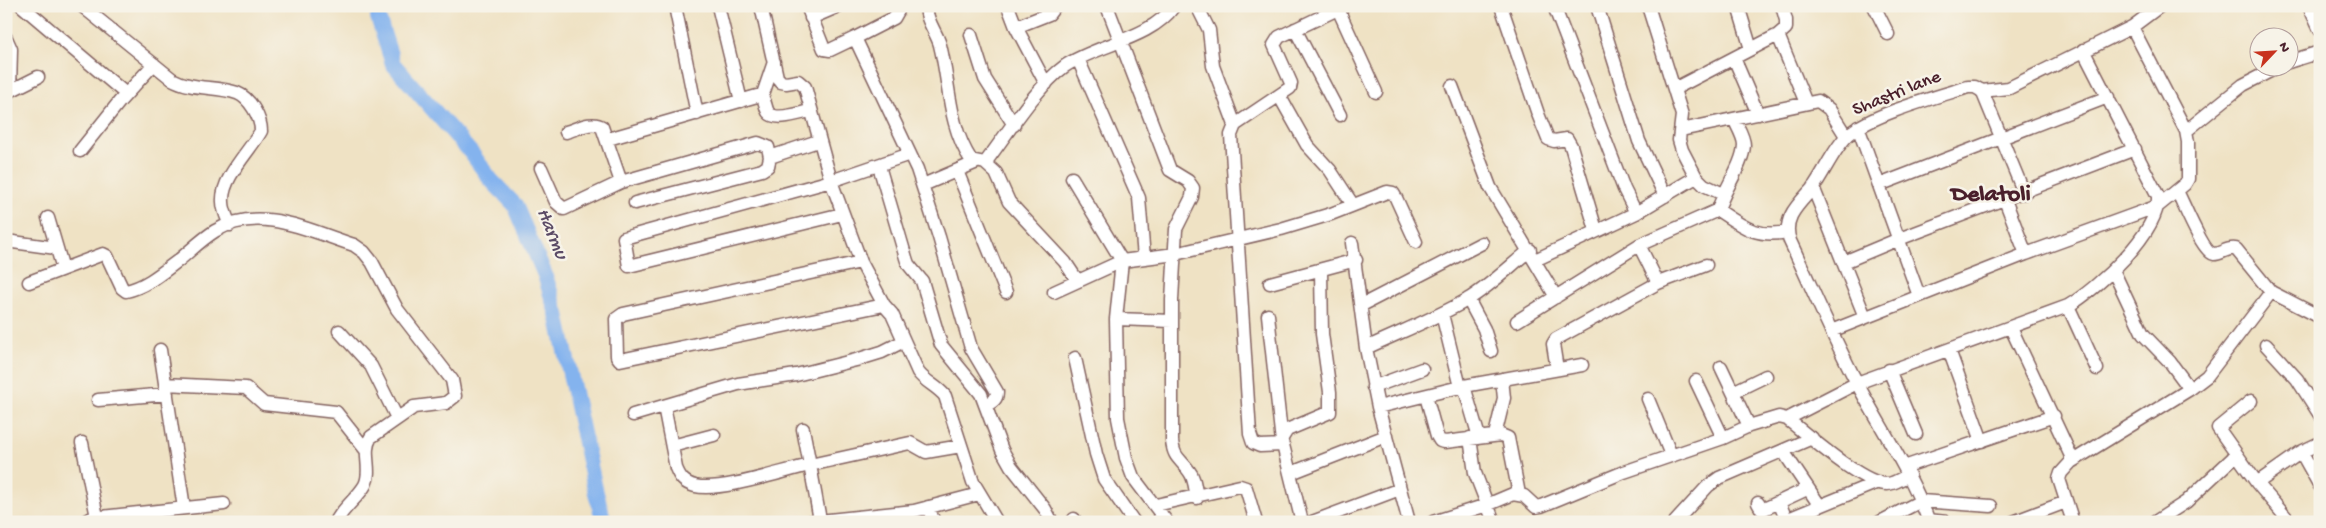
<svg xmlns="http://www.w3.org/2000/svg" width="2326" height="528" viewBox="0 0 2326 528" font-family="'Gochi Hand',sans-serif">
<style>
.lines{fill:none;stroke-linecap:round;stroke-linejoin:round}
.river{stroke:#84b3ee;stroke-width:16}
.minor-casing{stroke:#846361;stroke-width:15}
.minor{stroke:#fff;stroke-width:12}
.labels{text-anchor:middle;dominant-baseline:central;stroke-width:5;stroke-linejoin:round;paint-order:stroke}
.street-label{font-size:19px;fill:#4a1f2b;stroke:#f7f3e8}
.water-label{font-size:20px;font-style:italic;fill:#5b4b66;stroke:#f7f3e8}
.district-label{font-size:24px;font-weight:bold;fill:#4a1f2b;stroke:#f7f3e8}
</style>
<rect width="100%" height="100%" fill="#f7f3e8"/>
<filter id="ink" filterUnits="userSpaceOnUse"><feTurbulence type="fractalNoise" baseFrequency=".02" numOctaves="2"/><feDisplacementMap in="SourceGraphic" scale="10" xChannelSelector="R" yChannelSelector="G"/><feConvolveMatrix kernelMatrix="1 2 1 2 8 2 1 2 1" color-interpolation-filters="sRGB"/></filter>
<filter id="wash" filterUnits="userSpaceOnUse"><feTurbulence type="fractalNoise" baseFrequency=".0096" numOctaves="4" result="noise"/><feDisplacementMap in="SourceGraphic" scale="20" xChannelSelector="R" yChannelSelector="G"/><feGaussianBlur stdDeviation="1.12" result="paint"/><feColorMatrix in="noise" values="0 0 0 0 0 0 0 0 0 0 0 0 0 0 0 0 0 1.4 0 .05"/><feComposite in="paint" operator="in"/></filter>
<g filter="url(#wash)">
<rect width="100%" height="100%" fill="#efe2c4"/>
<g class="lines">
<path class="river" d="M383,6L378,17L393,64L472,154L491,180L515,205L545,275L557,314L596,493L604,522"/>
</g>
</g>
<g filter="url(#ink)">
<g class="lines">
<defs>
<path id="minor" d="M22,6L126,94
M82,6L172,79C192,90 215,86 237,93C250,98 261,118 261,131C250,151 221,178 223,202C223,210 227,218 230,225
M675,6L697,114
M718,6L741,101
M761,6L777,77L781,82L786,83L798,81L805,87L831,181L910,154
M807,6L824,49L830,50L855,38L917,169L939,237L971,348L997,392C997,400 992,402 986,406
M927,6C924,18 937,33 940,45C950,84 948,125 971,160L985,163L996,173L1009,202L1065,262L1077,280
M1008,6L1016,27L1046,84
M1107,6L1170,170L1188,181L1193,188L1192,197L1176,229L1172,300V441C1174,459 1180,458 1189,471C1195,478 1195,489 1197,498
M1197,6L1209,30L1213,66L1235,125
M1501,6L1538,114L1548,139L1554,141L1567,139L1571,146L1596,230
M1554,6L1624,189L1636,213
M1597,6L1639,141L1665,196
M1648,6L1682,115L1679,140L1682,150L1696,177L1704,185L1723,194
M1738,6L1751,49
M1874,6L1888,34
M2309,6L2320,30
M1338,9L1376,92
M811,18L839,6
M1016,27L1049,14L1055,6
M1295,29L1340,115
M971,35L985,79L1014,125
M1778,35L1806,103
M6,38L11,49L10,90
M855,38L894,18L898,11L897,6
M1734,58L1758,114
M1078,59L1139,198L1144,258
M2288,62L2320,52
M1452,86L1490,187L1556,297
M1674,89L1778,35L1786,28V20L1782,6
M1982,91L2024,193
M6,93L38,77
M762,97L774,62
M1280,97L1307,145L1330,170L1353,205
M1858,127L1919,296
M1681,130L1818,101L1829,109L1846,136
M2186,131L2243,85L2276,68
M566,132C577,129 592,120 602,127L621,182
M608,139L757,96L762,97C766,102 765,107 768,112C775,122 800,113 810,111
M80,151L120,101L154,64
M985,163C1007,134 1036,87 1065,66C1098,44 1151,39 1174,6
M879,166L906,258L908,264L922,281L941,345L981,394L1002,450L1011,466L1045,509L1052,522
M541,168L556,202L564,209L621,182L758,143L768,147L770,157L818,141
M957,171L1006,292
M1072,178L1122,261L1116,319L1118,418L1126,458L1133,477L1167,522
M923,185L977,162
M1879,185L2108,97
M1813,187L1865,317
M2177,191C2183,202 2203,253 2214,254C2222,254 2227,247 2236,249L2271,292L2320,317
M2005,200L2026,254
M635,203L762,170L768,166L770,157
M1718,210C1743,227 1756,238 1787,232
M842,214L629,266L624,238L831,181L861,262L884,305L892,314L918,372C925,382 937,386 945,396L973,482L997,522
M48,218L63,269
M6,241L56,248
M1352,243L1366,348
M1639,245L1658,283
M1535,260L1636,213L1696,177
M861,262L623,314L616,319L617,356L620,360L884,305
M1844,262L1899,239L2135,149
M2113,270L2143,334L2170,362L2190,389
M29,282L103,254L107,256L122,288L126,291C146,287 163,272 179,260C190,251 202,239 215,231C259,204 310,231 354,245L364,252L372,262L397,309L452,380L455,396L446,403L414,407L371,437C361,452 373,469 365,485C357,499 343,507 336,522
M1270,283L1356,260
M1054,292L1122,261L1175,254L1281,229L1331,214L1387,192L1393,193L1396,198L1416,242
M1468,299L1484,329L1491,351
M1362,305L1482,243
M2068,306L2097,369
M1442,314L1460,387
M1268,315L1282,442
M1116,319L1172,321
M1517,321L1639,245L1718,210C1724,189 1743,165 1744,145C1744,137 1737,126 1734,119
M2011,328L2071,456V462L2061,473L2059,479L2073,522
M339,331L371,366L397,418
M1831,331L2026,254L2158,206L2185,184L2188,179V142L2186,131L2132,27
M2266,345L2297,379L2320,415
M160,350L184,508
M1949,350L1982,441
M1075,358L1096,454L1104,479L1134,522
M1721,367L1749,426
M1557,369L1553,344L1556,339L1658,283L1706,265
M1889,370L1916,434
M1696,381L1723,438
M165,384L246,388L264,404L336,412L366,450
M1464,386L1479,437
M1373,387L1422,369
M1733,392L1766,376
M1426,396L1437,436L1440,441L1445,442L1501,435L1508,438L1519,494
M1648,399L1671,455
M98,400L167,394
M2251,401L2218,428L2257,483L2290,522
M664,406L676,468C680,478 684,483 695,486C721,492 782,471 810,465L803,429
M1378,407L1464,386L1582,365
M633,415L738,384L796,375L856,360L882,352L904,341
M1787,419L1857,383L2068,306C2097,289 2160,232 2158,196L2083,50
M1495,435L1504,398L1502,379
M1282,438L1287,430L1330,412V392L1322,334L1321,270
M1470,438L1475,473L1494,522
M82,443L97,517
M672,446L714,435
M1783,451L1820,506
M2301,452L2320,486
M2071,462L2190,389L2207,376L2271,292
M1904,467L2054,416
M1291,473L1386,436
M2257,483L2301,452L2320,443
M1779,502L1786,519L1793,517L1878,482
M1758,503L1762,510L1807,489
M1156,505L1240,486L1246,488L1256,522
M928,507L934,522
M1074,519L1075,522
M820,520L810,465L910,443L926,452L961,446
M1928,520L1946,522
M85,522L92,518L224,504
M810,522L914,511L979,494
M1302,522L1283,445L1260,446L1253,443L1250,434L1231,135L1235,125L1290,88L1291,83L1274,45L1279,37L1344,6
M1312,522L1400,489
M1409,522L1378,407L1366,348C1400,332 1434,319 1467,300C1490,286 1509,267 1530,250
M1433,522L1487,505L1513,494L1524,496L1536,507L1541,506L1624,472L1723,438L1749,426L1779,417L1787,419C1808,435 1862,484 1887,484C1894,484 1902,478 1909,475
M1675,522L1708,486L1719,478L1812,438
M1880,522L1921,501L1991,506
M1929,522C1911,472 1881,429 1857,383C1832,336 1812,288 1790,241C1782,218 1798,205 1812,189C1824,173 1834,148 1848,135C1872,114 1936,97 1968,87H1975L1982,91L2009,88L2132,27L2160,6
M2013,522L2066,502
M2155,522L2186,502L2236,455"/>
</defs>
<use href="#minor" class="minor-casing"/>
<use href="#minor" class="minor"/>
</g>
</g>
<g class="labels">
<g class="street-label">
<text transform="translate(1897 94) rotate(-22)">Shastri lane</text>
</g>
<g class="water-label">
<text transform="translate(551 234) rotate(67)">Harmu</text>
</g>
<g class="district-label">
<text x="1991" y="195">Delatoli</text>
</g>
</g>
<rect width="2326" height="528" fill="none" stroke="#f7f3e8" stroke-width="25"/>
<g transform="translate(2274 52) rotate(65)"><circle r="24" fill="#f7f3e8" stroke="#b29e9c"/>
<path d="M0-4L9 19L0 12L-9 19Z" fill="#c8321e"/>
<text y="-8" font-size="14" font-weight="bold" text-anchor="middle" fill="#4a1f2b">N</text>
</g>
</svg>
